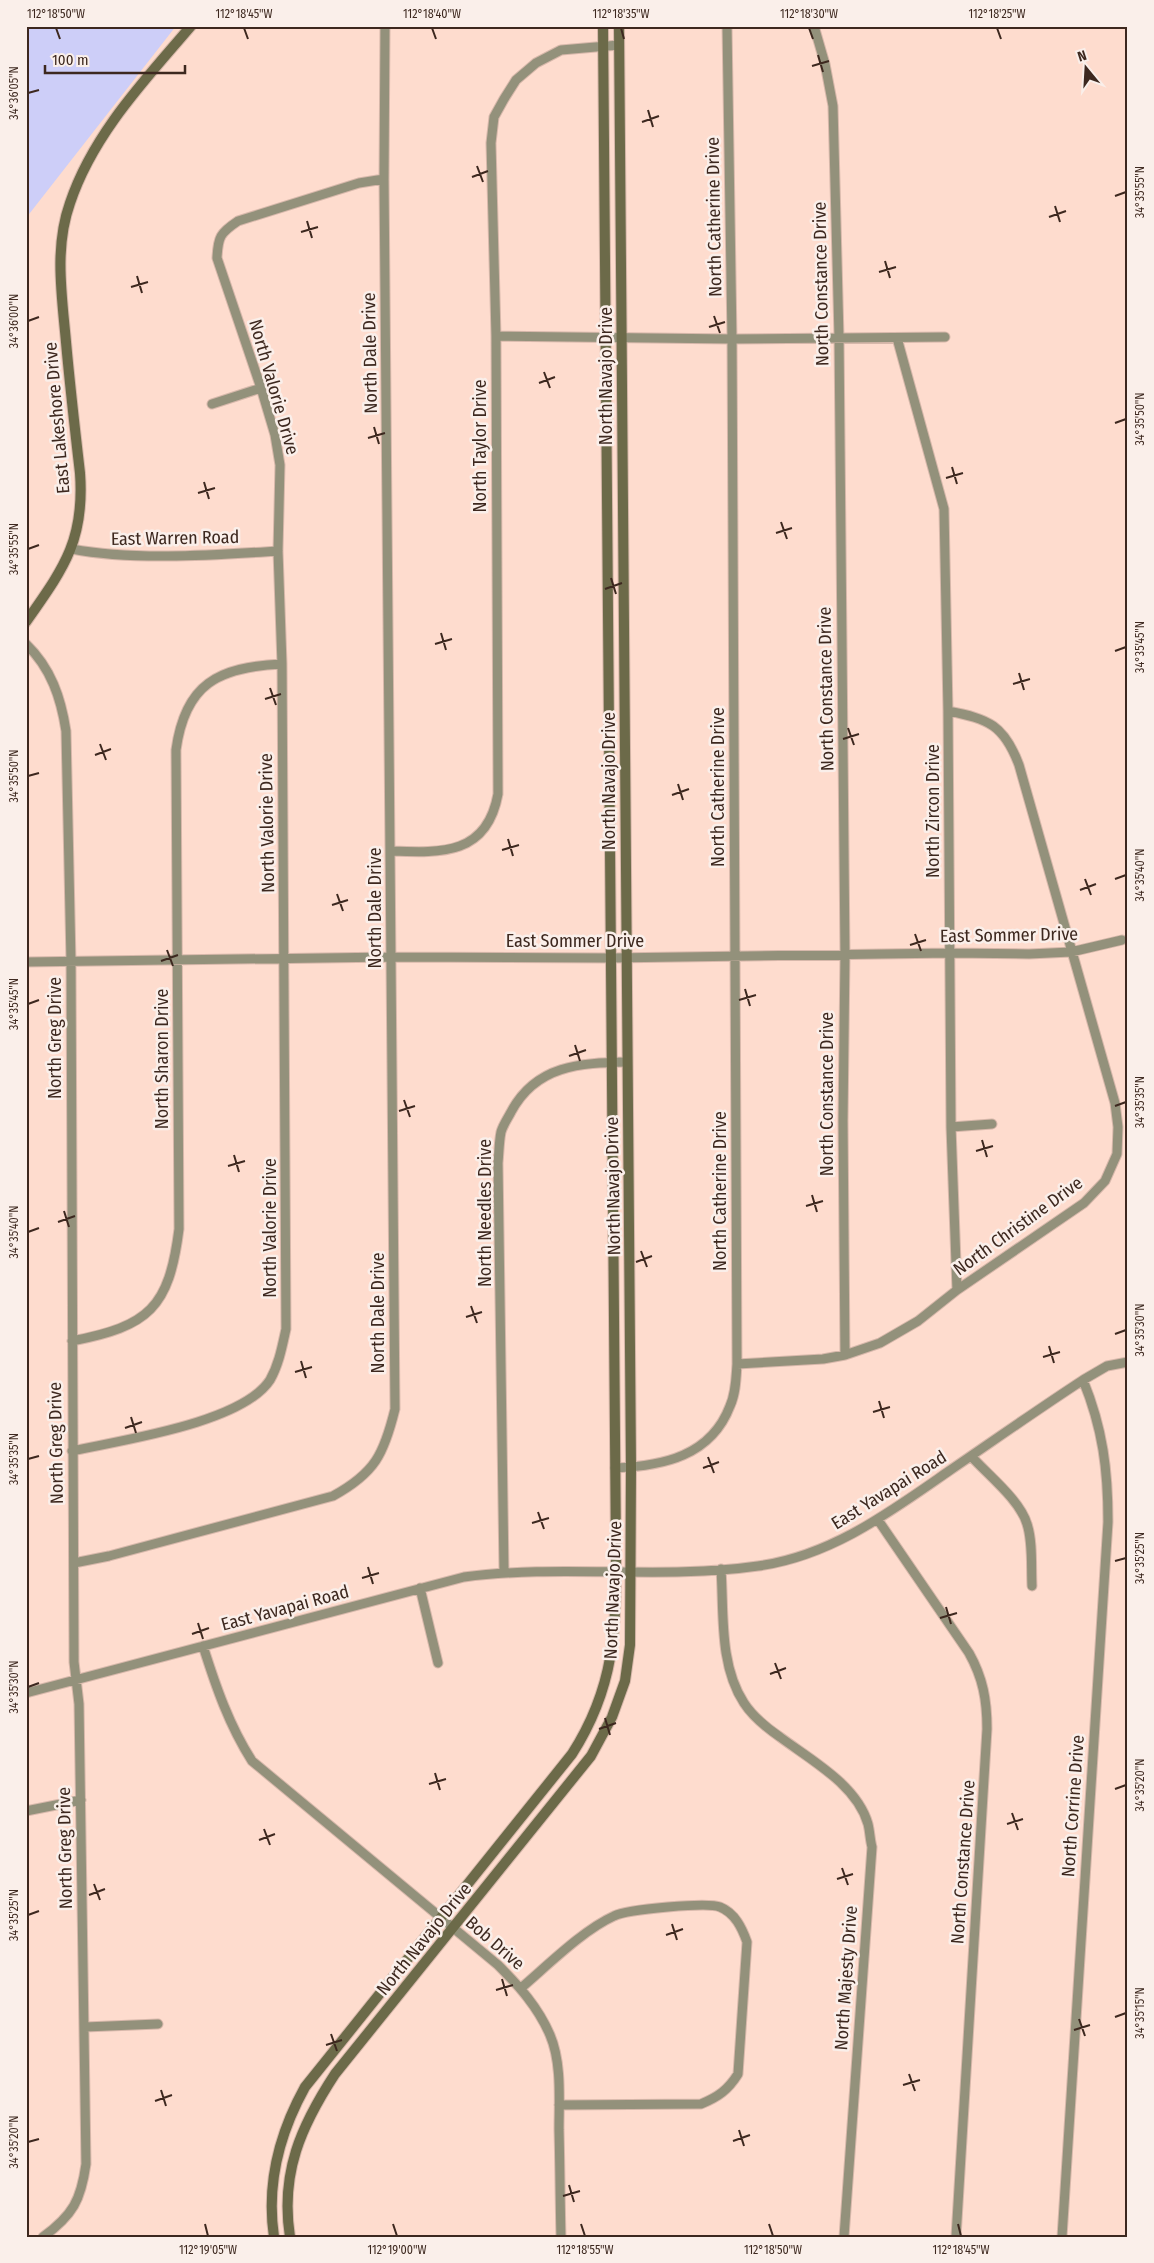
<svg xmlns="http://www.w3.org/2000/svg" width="1154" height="2263" viewBox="0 0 1154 2263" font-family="'Fira Sans Condensed',sans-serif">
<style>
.green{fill:#cdcef8}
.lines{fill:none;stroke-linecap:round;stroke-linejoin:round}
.street-casing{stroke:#d7b8ab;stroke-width:11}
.secondary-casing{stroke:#d7b8ab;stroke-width:12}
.street{stroke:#93917b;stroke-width:9}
.secondary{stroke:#6c6a49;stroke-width:10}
.ticks{fill:none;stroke:#3d281f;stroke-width:2}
.labels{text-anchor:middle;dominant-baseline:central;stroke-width:5;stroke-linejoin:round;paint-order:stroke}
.street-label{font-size:18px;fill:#3d281f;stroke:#faefea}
.neatline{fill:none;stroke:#3d281f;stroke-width:2}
.ticks-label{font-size:12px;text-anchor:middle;fill:#3d281f}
</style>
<rect width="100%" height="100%" fill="#fedcce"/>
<path class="green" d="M26,26H176L26,218Z"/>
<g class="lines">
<defs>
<path id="street" d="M814,26L825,64L833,106L839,337L845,955L843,1121L845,1355
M496,336L732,339L945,337
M897,338L944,509L948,711L951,1127L957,1290
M212,404L261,388
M72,549C134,561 214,555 278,551
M26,644C51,668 61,698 66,731L71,961L74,1662L79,1704L86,2164C81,2200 73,2215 43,2237
M391,851C442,853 487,855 498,794L496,336L491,143L494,117L504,99L516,80L536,63L561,50L619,45
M26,962L391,957L611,958L950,953L1029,954L1071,952L1122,940
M951,1127L992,1124
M72,1341C149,1326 169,1308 179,1229L176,750C185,684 218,667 282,664
M737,1364L823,1359L845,1355L880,1343L918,1321L957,1290L1084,1203L1105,1181L1117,1154L1118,1127L1115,1103L1019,765C1004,725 989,719 948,711
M72,1451C122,1440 242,1423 270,1380C279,1364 282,1347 286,1329L282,664L278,551L280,465L275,435L261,388L217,258C218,237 220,233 238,221L359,183L384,179
M971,1456C988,1475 1020,1500 1027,1524C1033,1542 1031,1566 1032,1586
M615,1468C663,1466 711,1456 730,1406C736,1393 736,1378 737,1364L732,339L727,26
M878,1520L969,1653C983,1678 987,1700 987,1729L956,2237
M74,1563L109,1556L333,1496C375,1473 384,1454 395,1409L384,179L385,26
M721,1569C724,1613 719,1665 744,1703C753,1717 767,1728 780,1737C811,1760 857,1785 868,1824C870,1832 870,1840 872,1847L844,2237
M504,1572L498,1163C499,1153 499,1142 501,1132C503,1125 508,1118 511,1112C536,1065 580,1063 627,1062
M420,1588L438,1663
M203,1646C216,1687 229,1725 252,1761L498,1965C519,1986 538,2007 550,2035C562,2063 559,2100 559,2130C560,2165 560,2201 561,2237
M26,1693L464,1577C562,1564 661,1580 758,1566C831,1556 890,1512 949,1471C993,1441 1037,1410 1083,1380L1107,1366L1128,1362
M26,1811L81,1800
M521,1988C548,1965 583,1930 614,1916C628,1909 708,1902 720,1907C735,1913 742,1928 747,1942L738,2074C728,2090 718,2097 701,2104L559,2105
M85,2027L158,2024
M1062,2237L1108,1522C1108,1470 1103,1429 1083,1380"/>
<path id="secondary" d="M26,622C63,569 85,541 80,473C75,430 70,386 66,342C62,296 54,248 70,203C93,134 145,80 191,26
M274,2237C266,2183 279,2134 305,2087L572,1754C615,1687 616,1631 616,1553L603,26
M290,2237C280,2173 301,2126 335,2074L591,1756L612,1717L625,1681L630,1645L631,1468L619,26"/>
</defs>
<use href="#street" class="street-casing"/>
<use href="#secondary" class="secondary-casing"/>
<use href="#street" class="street"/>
<use href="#secondary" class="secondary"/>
</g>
<path class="ticks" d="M56,28L60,39M244,28L248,39M432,28L436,39M621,28L624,39M809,28L813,39M997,28L1001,39M818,55L823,72M812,66L829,61M28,93L39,90M648,110L653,127M642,122L659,116M477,166L483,182M472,177L488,171M1115,196L1126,192M1055,206L1060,222M1049,217L1066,211M307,221L312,238M301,232L318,227M885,261L890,278M879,272L896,267M137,276L142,293M131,287L148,282M714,316L720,333M28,321L39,317M709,327L725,322M544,372L550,388M539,383L555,377M1115,423L1126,419M374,427L379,444M368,438L385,433M952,467L957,484M946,478L963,473M204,482L209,499M198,493L215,488M781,522L787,539M776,533L792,528M28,549L39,545M611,578L616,594M605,589L622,583M441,633L446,650M435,644L452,639M1115,651L1126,647M1019,673L1024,690M1013,684L1030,679M270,688L276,705M265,699L281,694M848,728L854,745M843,739L859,734M100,744L106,760M95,755L111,749M28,776L39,773M678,784L683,800M672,795L689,789M508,839L513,856M502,850L519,845M1085,879L1091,895M1115,879L1126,875M1080,890L1096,884M337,894L343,911M332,905L348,900M915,934L921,951M910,945L926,940M167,950L173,966M161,961L178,955M745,989L750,1006M739,1000L756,995M28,1004L39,1000M575,1045L580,1061M569,1056L586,1050M404,1100L410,1117M1115,1106L1126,1102M399,1111L415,1106M982,1140L987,1157M976,1151L993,1146M234,1155L239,1172M228,1166L245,1161M812,1195L817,1212M806,1206L823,1201M64,1211L69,1227M58,1222L75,1216M28,1232L39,1228M641,1251L647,1267M636,1262L652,1256M471,1306L477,1323M466,1317L482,1312M1115,1334L1126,1330M1049,1346L1054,1363M1043,1357L1060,1352M301,1361L306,1378M295,1372L312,1367M879,1401L884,1418M873,1412L890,1407M131,1417L136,1433M125,1428L142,1422M708,1457L714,1473M28,1459L39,1456M703,1468L719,1462M538,1512L544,1529M532,1523L549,1518M1115,1561L1126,1558M368,1567L373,1584M362,1578L379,1573M946,1607L951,1624M940,1618L957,1613M198,1623L203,1639M192,1634L209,1628M775,1663L781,1679M770,1674L786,1668M28,1687L39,1683M605,1718L610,1735M599,1729L616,1723M435,1773L440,1790M429,1784L446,1779M1115,1789L1126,1785M1012,1813L1018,1830M1007,1824L1023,1819M264,1829L270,1845M259,1840L275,1834M842,1868L848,1885M837,1879L853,1874M94,1884L100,1900M89,1895L105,1889M28,1915L39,1911M672,1924L677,1940M666,1935L683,1929M502,1979L507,1996M496,1990L513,1985M1115,2017L1126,2013M1079,2019L1085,2036M1074,2030L1090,2025M331,2034L337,2051M326,2045L342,2040M909,2074L915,2091M903,2085L920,2080M161,2090L166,2106M155,2101L172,2095M739,2130L744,2146M733,2141L750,2135M28,2142L39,2139M569,2185L574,2202M563,2196L580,2191M205,2224L208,2236M393,2224L397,2236M581,2224L585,2236M769,2224L773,2236M958,2224L961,2236"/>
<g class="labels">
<g class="street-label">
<text transform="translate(714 217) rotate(-91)">North Catherine Drive</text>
<text transform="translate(821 284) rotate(-91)">North Constance Drive</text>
<text transform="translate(370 353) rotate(-91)">North Dale Drive</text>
<text transform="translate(606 376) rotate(-90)">North Navajo Drive</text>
<text transform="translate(274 387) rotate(74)">North Valorie Drive</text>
<text transform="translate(57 418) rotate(-95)">East Lakeshore Drive</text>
<text transform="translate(480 446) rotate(-90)">North Taylor Drive</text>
<text transform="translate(175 538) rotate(-1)">East Warren Road</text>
<text transform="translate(826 689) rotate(-91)">North Constance Drive</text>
<text transform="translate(609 781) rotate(-90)">North Navajo Drive</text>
<text transform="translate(718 787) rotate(-90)">North Catherine Drive</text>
<text transform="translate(933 811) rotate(-90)">North Zircon Drive</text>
<text transform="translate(267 823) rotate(-91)">North Valorie Drive</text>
<text transform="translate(375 908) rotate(-90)">North Dale Drive</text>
<text transform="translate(1009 935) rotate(-1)">East Sommer Drive</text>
<text x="575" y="941">East Sommer Drive</text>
<text transform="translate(55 1038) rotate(-90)">North Greg Drive</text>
<text transform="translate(162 1059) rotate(-90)">North Sharon Drive</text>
<text transform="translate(827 1094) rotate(-90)">North Constance Drive</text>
<text transform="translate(613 1186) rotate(-91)">North Navajo Drive</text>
<text transform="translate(720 1191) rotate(-90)">North Catherine Drive</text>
<text transform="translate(485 1213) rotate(-90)">North Needles Drive</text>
<text transform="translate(1018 1226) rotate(-36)">North Christine Drive</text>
<text transform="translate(270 1228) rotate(-90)">North Valorie Drive</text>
<text transform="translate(378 1313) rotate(-90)">North Dale Drive</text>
<text transform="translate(56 1443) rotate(-91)">North Greg Drive</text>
<text transform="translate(889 1490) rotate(-32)">East Yavapai Road</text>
<text transform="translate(613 1590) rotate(-88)">North Navajo Drive</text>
<text transform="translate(285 1608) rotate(-15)">East Yavapai Road</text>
<text transform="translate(1073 1806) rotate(-86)">North Corrine Drive</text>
<text transform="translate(65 1848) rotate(-91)">North Greg Drive</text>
<text transform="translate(963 1862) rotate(-86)">North Constance Drive</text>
<text transform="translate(424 1939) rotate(-51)">North Navajo Drive</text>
<text transform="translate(495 1943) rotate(41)">Bob Drive</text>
<text transform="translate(846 1978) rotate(-86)">North Majesty Drive</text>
</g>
</g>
<rect width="1154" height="2263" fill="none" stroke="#faefea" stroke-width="55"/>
<g transform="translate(1086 68) rotate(342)" stroke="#faefea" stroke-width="4" paint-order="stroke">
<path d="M0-4L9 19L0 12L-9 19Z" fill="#3d281f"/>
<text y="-8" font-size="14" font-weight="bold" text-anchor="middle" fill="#3d281f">N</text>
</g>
<path d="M45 65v8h140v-8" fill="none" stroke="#3d281f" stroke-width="2.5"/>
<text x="52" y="65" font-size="15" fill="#3d281f" stroke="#faefea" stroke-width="4" paint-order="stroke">100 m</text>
<rect x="28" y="28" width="1098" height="2208" class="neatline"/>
<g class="ticks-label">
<text x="56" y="18">112°18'50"W</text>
<text x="244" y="18">112°18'45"W</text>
<text x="432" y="18">112°18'40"W</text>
<text x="621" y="18">112°18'35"W</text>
<text x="809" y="18">112°18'30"W</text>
<text x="997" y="18">112°18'25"W</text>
<text transform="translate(14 93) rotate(-90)" y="4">34°36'05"N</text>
<text transform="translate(1140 192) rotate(-90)" y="4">34°35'55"N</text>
<text transform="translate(14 321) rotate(-90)" y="4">34°36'00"N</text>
<text transform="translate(1140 419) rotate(-90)" y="4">34°35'50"N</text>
<text transform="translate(14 549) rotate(-90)" y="4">34°35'55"N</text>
<text transform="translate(1140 647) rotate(-90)" y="4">34°35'45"N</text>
<text transform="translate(14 776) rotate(-90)" y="4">34°35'50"N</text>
<text transform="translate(1140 875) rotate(-90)" y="4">34°35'40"N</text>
<text transform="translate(14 1004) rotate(-90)" y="4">34°35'45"N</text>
<text transform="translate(1140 1102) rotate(-90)" y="4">34°35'35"N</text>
<text transform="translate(14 1232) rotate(-90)" y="4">34°35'40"N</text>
<text transform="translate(1140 1330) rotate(-90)" y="4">34°35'30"N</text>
<text transform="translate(14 1459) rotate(-90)" y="4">34°35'35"N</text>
<text transform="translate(1140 1558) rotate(-90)" y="4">34°35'25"N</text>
<text transform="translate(14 1687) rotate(-90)" y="4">34°35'30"N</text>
<text transform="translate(1140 1785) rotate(-90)" y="4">34°35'20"N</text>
<text transform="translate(14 1915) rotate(-90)" y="4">34°35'25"N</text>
<text transform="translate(1140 2013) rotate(-90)" y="4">34°35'15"N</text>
<text transform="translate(14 2142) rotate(-90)" y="4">34°35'20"N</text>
<text x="208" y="2254">112°19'05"W</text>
<text x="397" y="2254">112°19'00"W</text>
<text x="585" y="2254">112°18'55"W</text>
<text x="773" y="2254">112°18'50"W</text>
<text x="961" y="2254">112°18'45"W</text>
</g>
</svg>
